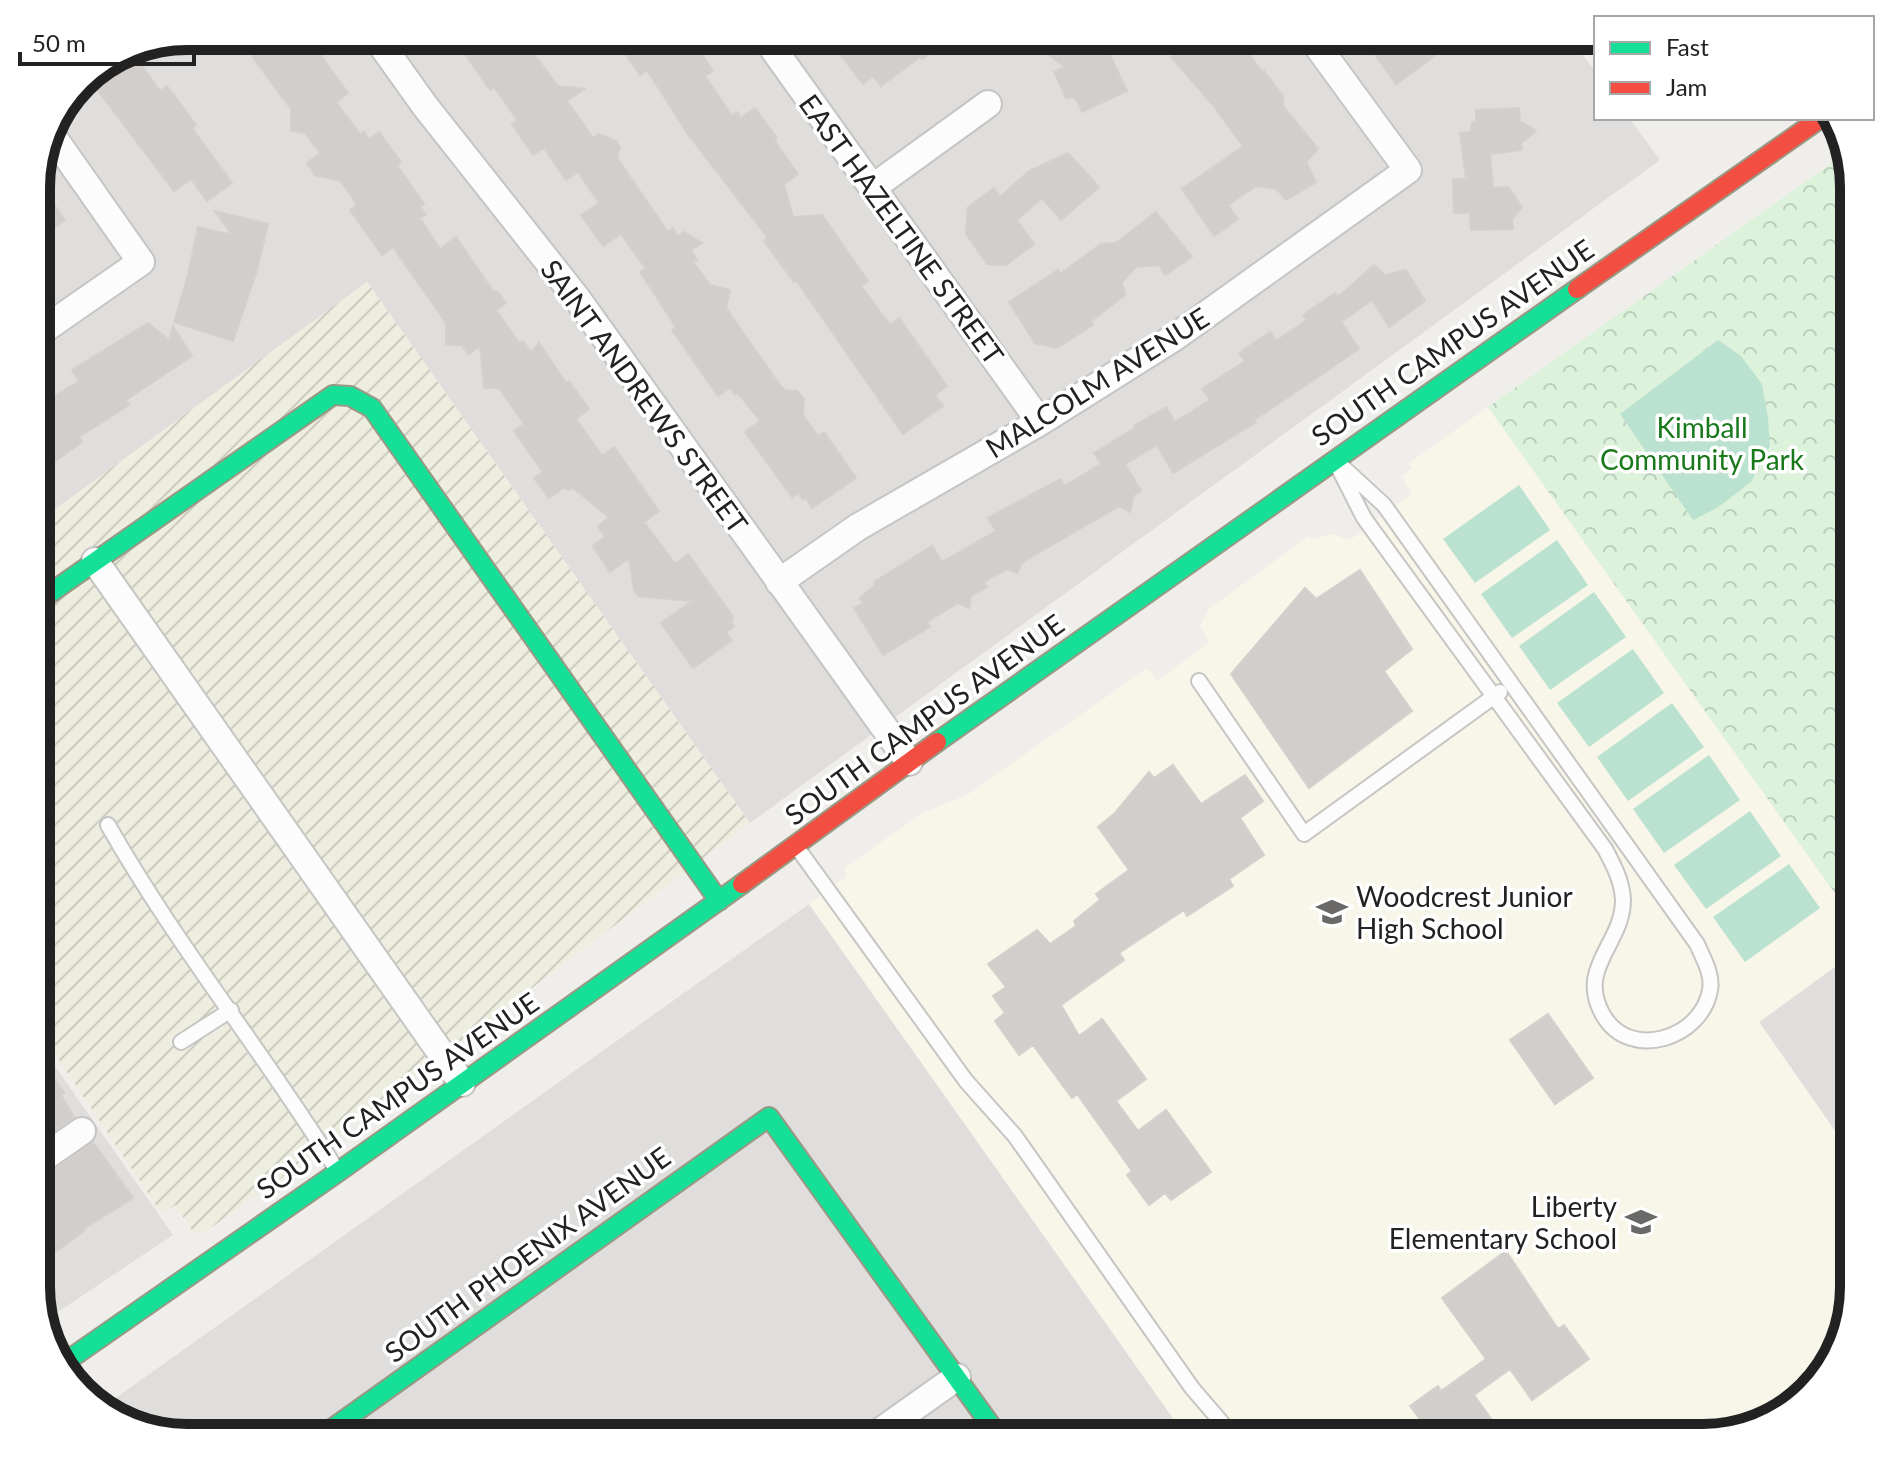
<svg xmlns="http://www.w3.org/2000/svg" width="1890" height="1474" viewBox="0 0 1890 1474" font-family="Lato,sans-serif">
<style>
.residential{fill:#dfdedc}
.education{fill:#f7f6e9}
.farmland{fill:url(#farmland-furrows)}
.park{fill:url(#park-crowns)}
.pitch{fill:#bbe2d0}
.building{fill:#d1cecc;stroke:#d3d0cd;stroke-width:2}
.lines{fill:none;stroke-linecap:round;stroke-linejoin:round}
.lane-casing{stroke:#c6c5c3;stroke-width:18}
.street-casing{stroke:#c6c5c3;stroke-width:30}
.fast-casing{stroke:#989884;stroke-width:22}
.jam-casing{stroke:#989884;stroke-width:22}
.lane{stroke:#fdfcfc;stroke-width:14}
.street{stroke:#fdfcfc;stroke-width:26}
.fast{stroke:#16e098;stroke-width:18}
.jam{stroke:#f24e42;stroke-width:18}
.labels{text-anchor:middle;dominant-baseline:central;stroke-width:7;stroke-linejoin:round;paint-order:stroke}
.street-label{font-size:28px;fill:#222;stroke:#fff}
.park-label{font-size:28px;fill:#17791a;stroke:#fff}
.poi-label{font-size:28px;fill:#222;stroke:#fff;text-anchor:start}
.rim{fill:none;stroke:#222;stroke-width:10}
</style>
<defs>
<pattern id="farmland-furrows" width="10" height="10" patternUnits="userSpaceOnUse" patternTransform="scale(2)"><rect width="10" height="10" fill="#eeeee0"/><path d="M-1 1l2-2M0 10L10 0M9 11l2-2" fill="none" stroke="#ccccc0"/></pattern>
<pattern id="park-crowns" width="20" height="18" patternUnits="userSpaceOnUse" patternTransform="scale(2)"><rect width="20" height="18" fill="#dcf2db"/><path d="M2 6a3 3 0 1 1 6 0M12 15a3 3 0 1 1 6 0" fill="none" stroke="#bccfbc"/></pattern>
</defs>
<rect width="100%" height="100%" fill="#f0eeeb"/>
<path class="residential" d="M187,36H1569L1596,73V118H1629L1660,160L750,823L368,283L36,523V177L52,120L87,74Z
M809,904L1187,1438H187L103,1407Z
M1854,953V1158L1759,1022Z
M36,1039L173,1235L43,1322L36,1296Z"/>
<path class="education" d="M1488,407L1854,920V953L1759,1022L1854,1158V1287L1817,1386L1769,1423L1703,1438H1187L809,904L846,877L845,868L921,814L967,795L1147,668L1157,681L1209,643L1200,625L1210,608L1309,536L1313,539L1332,534L1350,540L1411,494L1402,476L1412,468L1409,463Z"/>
<path class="farmland" d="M367,282L750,823L335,1137L308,1159L202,1234L193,1232L175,1205L162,1214L36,1026V523Z"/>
<path class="park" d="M1846,153L1854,187V920L1488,407Z"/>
<path class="pitch" d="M1718,340L1741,356L1762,384L1768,418L1770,446L1751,482L1717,508L1693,520L1620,414Z
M1519,485L1550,530L1475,583L1443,539Z
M1557,540L1588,585L1512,638L1481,594Z
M1594,592L1626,637L1550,690L1519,646Z
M1633,649L1664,693L1589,747L1557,703Z
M1672,703L1704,747L1628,801L1597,757Z
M1709,755L1740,800L1664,853L1633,809Z
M1750,811L1781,856L1706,909L1674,865Z
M1789,864L1820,908L1745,962L1713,917Z"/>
<path class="building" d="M241,36H307L348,93L336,102L360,134L364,132L369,139L379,132L401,162L397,165L424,204L420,207L426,214L420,218L440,249L456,237L493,291L498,292L506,303L496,310L519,343L523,341L531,352L539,343L566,383L569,381L589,409L576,419L602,456L614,447L659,511L644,522L675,564L688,554L733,617L731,622L734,626L726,632L732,640L693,668L661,623L692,601L638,596L634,590L629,558L610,572L593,546L605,537L598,526L609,517L573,488L569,490L563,488L549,498L534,478L543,472L514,431L524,424L499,388H484L480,346L468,354L462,345H446V323L393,247L382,255L350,210L357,205L341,181L315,175L307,163L320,153L305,133L291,131V109L252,56L254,55Z
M453,36H520L558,86L584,89L567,101L593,138L599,134L616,141L620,147L617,158L668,232L673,228L678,236L684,232L702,243L691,250L697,260L693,262L710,285L730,290L726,308L779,384L785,390L797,391L804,399L803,415L818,436L824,432L856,478L812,508L806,498L803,500L798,493L792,497L745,432L760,421L738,393L735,395L730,388L718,396L672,330L676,327L640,272L646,269L621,234L603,246L581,215L599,203L578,172L566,180L544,148L533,155L512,124L518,121L494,87L490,90Z
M613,36H690L713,71L705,76L732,116L737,112L741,118L755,108L777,138L774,140L798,174L784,184L793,217L822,215L868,281L861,286L890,325L899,318L947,386L935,395L943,406L903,434L796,280L794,282L764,241L768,238L687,133L647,70L640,75Z
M846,36H957L922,59L920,57L881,86L873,76L863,84L833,45Z
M1023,36H1101L1127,91L1082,112L1075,97L1066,98L1054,72L1065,67Z
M1168,36H1236L1262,72L1264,71L1283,96V106L1318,149L1306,162L1316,182L1286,200L1277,189L1256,186L1228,205L1238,219L1214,236L1182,189L1243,146L1212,104L1171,57L1179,51Z
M1362,36H1453L1437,48L1440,52L1396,84Z
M135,56L160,91L167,86L196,125L192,128L232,183L207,201L191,179L174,191L86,75Z
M1519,108L1520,121L1536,131L1521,143L1522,150L1490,154L1493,188L1508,187L1522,207L1512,220L1513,229L1471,230L1470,213H1454L1453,179H1466L1460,133L1471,132L1472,123L1476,121V110Z
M1068,153L1099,187L1061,220L1042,198L1017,220L1034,244L1006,265L987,264L966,234L968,207L994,188L1000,197L1029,171Z
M36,180L65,220L36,240Z
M215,211L268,224L257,270L233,341L174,322L188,275L198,227L232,235Z
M1156,212L1192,257L1165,275L1159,265L1136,267L1122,282L1125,295L1091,321L1093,325L1057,348L1035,343L1009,302L1058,270L1060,274L1101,244L1116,243Z
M1374,265L1385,275L1406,270L1425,301L1389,327L1372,300L1341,322L1359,349L1254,420L1256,422L1173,473L1157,445L1125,464L1141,491L1134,495L1130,512L1119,506L1023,562L1017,573L1007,569L984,582L987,587L971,596L969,608L958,603L927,622L930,627L883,655L854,608L863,603L860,598L875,585L874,582L932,546L942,562L996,531L988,518L1060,479L1064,486L1101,464L1094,453L1135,428L1134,426L1166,407L1175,422L1210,400L1202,389L1245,361L1239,353L1270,332L1276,341L1307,320L1303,315L1335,293L1338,297Z
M148,323L169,340L173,326L192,356L126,400L129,405L79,437L82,442L47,467L36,453V408L79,381L72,370Z
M1360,570L1412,649L1384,671L1412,711L1309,788L1231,674L1305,588L1316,599Z
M1173,765L1201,804L1245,775L1263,801L1240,818L1264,855L1229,879L1233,886L1187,916L1184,910L1119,953L1124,960L1061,1005L1079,1036L1102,1019L1146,1079L1116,1101L1138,1131L1166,1110L1211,1172L1171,1200L1165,1193L1149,1205L1127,1175L1132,1171L1077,1094L1072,1098L1033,1045L1019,1055L995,1021L1005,1013L993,996L1006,987L988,964L1037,930L1050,944L1076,926L1074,921L1100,900L1096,894L1129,870L1098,827L1115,813L1149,772L1154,778Z
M1548,1014L1593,1078L1555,1104L1510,1040Z
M36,1051L64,1093L61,1095L74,1117L36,1143Z
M93,1142L133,1198L83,1229L84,1231L36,1266V1179L45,1176Z
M1506,1251L1558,1329L1564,1325L1589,1359L1532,1400L1510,1369L1474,1395L1494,1423L1474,1438H1409L1425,1426L1410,1406L1438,1386L1441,1391L1486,1359L1442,1298Z"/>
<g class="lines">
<defs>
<path id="lane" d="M1334,459L1384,505L1697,944C1703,958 1713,974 1710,990C1702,1038 1630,1062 1603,1015C1576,968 1623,944 1623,900C1622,881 1614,866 1605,849L1364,518Z
M1199,681L1304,834L1500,692
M108,825C176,945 265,1054 338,1172
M796,846L966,1081L1015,1136L1192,1388L1235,1438
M181,1042L231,1010"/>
<path id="street" d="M375,36L425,106L576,297L909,762
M764,36L1040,422
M872,188L988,104
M36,335L141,262L49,131
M95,561L462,1083
M779,582L858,527L1040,422L1175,337L1408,170L1310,36
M36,1163L82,1131
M871,1438L957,1377"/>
<path id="fast" d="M36,603L333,395L350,396L372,408L719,901
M937,742L1577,289
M61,1365L338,1172L742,884
M319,1438L769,1117L1000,1438"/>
<path id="jam" d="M1577,289L1821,118
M742,884L937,742"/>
</defs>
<use href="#lane" class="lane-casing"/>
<use href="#street" class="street-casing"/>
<use href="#fast" class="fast-casing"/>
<use href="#jam" class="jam-casing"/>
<use href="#lane" class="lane"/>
<use href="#street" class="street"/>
<use href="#fast" class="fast"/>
<use href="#jam" class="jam"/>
</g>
<defs>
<symbol id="school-bare" viewBox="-9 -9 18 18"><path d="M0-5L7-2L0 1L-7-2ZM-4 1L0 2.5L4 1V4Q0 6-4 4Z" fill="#6a6968" stroke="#fff" stroke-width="2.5" paint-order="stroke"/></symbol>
</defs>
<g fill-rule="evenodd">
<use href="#school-bare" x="1310" y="890" width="44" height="44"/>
<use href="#school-bare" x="1619" y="1200" width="44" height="44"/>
</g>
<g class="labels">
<g class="street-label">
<text transform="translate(902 229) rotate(54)">EAST HAZELTINE STREET</text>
<text transform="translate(1452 342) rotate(-35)">SOUTH CAMPUS AVENUE</text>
<text transform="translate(1097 382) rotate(-32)">MALCOLM AVENUE</text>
<text transform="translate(645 396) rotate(54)">SAINT ANDREWS STREET</text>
<text transform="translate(924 719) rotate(-36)">SOUTH CAMPUS AVENUE</text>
<text transform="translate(397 1095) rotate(-35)">SOUTH CAMPUS AVENUE</text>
<text transform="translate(527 1254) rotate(-36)">SOUTH PHOENIX AVENUE</text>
</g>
<g class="park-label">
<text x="1702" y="427">Kimball<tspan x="1702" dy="32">Community Park</tspan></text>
</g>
<g class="poi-label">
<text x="1356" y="896">Woodcrest Junior<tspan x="1356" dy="32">High School</tspan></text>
<text x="1617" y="1206" text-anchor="end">Liberty<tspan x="1617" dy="32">Elementary School</tspan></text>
</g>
</g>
<path d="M0 0H1890V1474H0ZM187 50H1703A137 137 0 0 1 1840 187V1287A137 137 0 0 1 1703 1424H187A137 137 0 0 1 50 1287V187A137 137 0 0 1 187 50Z" fill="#fff" fill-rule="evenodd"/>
<path class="rim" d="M187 50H1703A137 137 0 0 1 1840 187V1287A137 137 0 0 1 1703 1424H187A137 137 0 0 1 50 1287V187A137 137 0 0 1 187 50Z"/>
<rect x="1594" y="16" width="280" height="104" fill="#ffffff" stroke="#a7a7a7" stroke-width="2"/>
<rect x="1610" y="42" width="40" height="12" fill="#16e098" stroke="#a7a7a7" stroke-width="2"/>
<text x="1666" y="56" font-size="24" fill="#222222">Fast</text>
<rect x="1610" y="82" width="40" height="12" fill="#f24e42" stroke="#a7a7a7" stroke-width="2"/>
<text x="1666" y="96" font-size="24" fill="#222222">Jam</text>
<path d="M20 52v12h174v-12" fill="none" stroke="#222222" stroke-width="4"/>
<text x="32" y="52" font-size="24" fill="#222222" stroke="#ffffff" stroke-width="6" paint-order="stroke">50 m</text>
</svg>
